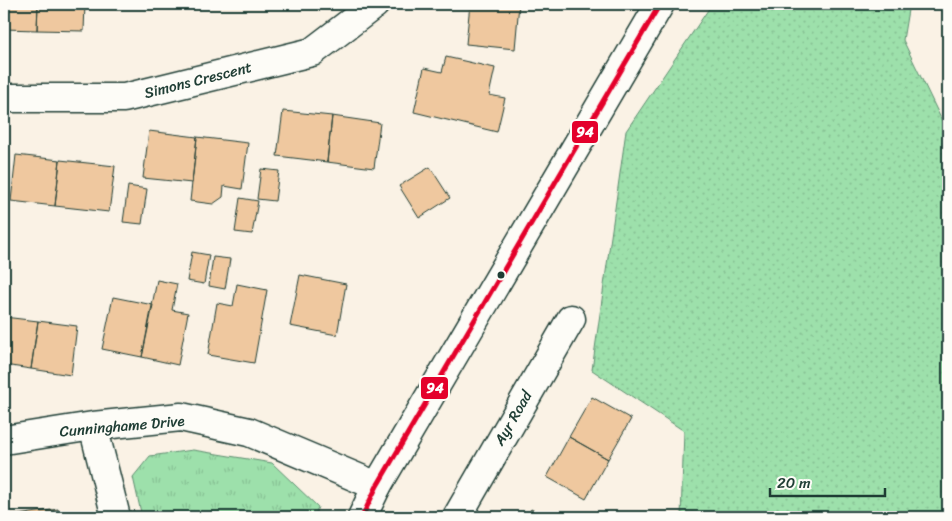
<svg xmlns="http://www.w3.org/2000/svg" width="952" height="521" viewBox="0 0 952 521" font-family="Sriracha,sans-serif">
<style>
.grass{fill:url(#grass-tufts);stroke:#5e8e70}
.park{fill:url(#park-dots);stroke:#5e8e70}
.building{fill:#efc89f;stroke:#1f3d34}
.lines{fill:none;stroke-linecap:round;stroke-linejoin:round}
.street-casing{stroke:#1f3d34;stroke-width:31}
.secondary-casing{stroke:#1f3d34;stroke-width:31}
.street{stroke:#fdfcf7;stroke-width:28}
.secondary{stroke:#fdfcf7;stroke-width:28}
.bus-1-casing{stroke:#fdfcf7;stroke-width:9}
.bus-1{stroke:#e4002b;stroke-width:5}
.bus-dot{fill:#1f3d34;stroke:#fdfcf7;stroke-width:2}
.labels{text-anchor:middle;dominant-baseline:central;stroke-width:5;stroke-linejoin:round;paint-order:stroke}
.street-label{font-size:15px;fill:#1f3d34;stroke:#fdfcf7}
.line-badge{stroke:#fdfcf7;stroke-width:2}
.badge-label{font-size:14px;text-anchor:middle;font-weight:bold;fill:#fff}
</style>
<defs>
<pattern id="grass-tufts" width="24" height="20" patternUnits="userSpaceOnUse" patternTransform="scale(1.25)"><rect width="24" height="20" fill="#9de0ab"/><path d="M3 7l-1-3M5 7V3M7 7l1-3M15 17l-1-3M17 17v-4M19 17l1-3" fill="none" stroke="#87c194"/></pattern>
<pattern id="park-dots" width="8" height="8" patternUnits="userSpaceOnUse" patternTransform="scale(1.25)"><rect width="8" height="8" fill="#9de0ab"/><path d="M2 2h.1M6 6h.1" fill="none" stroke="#87c194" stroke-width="1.8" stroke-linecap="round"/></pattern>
</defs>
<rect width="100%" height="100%" fill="#faf2e5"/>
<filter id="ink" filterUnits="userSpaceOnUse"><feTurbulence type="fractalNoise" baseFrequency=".02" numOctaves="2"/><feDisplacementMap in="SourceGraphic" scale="10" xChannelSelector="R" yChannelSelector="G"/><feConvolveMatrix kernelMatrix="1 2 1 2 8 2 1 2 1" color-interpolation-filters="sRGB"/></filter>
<g filter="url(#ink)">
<path class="grass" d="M193,450L272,463L318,507L314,517H142L133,477L150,456Z"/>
<path class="park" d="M712,4H909L903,40L948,133V517H681L684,431L592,370L626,131Z"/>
<path class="building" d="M4,4H38L37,30L4,29Z
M38,4H85L84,31L37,30Z
M470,4H519L515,49L466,44Z
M446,57L495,68L489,95L505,98L497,132L414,112L424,68L442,72Z
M283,111L332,116L327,162L277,156Z
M332,116L380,123L374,168L327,162Z
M149,131L197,137L192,183L143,178Z
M197,137L248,143L242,189L224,186L223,197L213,204L190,201Z
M16,155L60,160L55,206L11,201Z
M60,160L115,166L109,212L55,206Z
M430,167L450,198L419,218L399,186Z
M261,169L279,171L275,201L257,199Z
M128,186L147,189L142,224L123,222Z
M240,198L258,201L252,234L235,232Z
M192,252L209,255L204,284L187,281Z
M213,257L230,259L225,289L209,286Z
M300,275L346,284L337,335L290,326Z
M157,280L177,284L172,310L188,313L178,365L142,357Z
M237,284L267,290L254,363L208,355L217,303L233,306Z
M113,297L153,305L142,357L102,349Z
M4,317L38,321L31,369L4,365Z
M38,321L77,326L71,375L31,369Z
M592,397L631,419L608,459L569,437Z
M569,437L608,459L586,499L547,477Z
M58,509L59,517H12L11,516Z
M531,509L546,517H527Z"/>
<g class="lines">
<defs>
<path id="street" d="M4,98H124L312,52L375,4
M93,426L116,517
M4,440L93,426L181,417L249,432L377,486
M457,517L571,319"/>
<path id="secondary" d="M362,517L377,486L660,4"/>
</defs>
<use href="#street" class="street-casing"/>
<use href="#secondary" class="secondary-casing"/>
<use href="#street" class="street"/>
<use href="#secondary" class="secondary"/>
<defs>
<path id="bus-1" d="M362,517L377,486L660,4"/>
</defs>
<use href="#bus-1" class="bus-1-casing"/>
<use href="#bus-1" class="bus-1"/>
</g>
</g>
<circle class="bus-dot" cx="501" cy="275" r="4.5"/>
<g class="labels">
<g class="street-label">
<text transform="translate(198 80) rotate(-14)">Simons Crescent</text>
<text transform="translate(513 418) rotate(-60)">Ayr Road</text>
<text transform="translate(122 426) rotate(-5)">Cunninghame Drive</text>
</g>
</g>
<g class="line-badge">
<rect x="571" y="120" width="28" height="24" rx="5" fill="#e4002b"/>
<rect x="420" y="376" width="29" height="24" rx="5" fill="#e4002b"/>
</g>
<g class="badge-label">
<text x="585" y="137">94</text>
<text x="435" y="393">94</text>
</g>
<rect width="952" height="521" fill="none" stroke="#fdfcf7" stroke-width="20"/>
<rect x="10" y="10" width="932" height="501" fill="none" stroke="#1f3d34" stroke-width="2" filter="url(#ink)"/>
<path d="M770 488v8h115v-8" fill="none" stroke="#1f3d34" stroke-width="2.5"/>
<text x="777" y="488" font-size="15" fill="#1f3d34" stroke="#fdfcf7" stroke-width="4" paint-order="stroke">20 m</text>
</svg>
